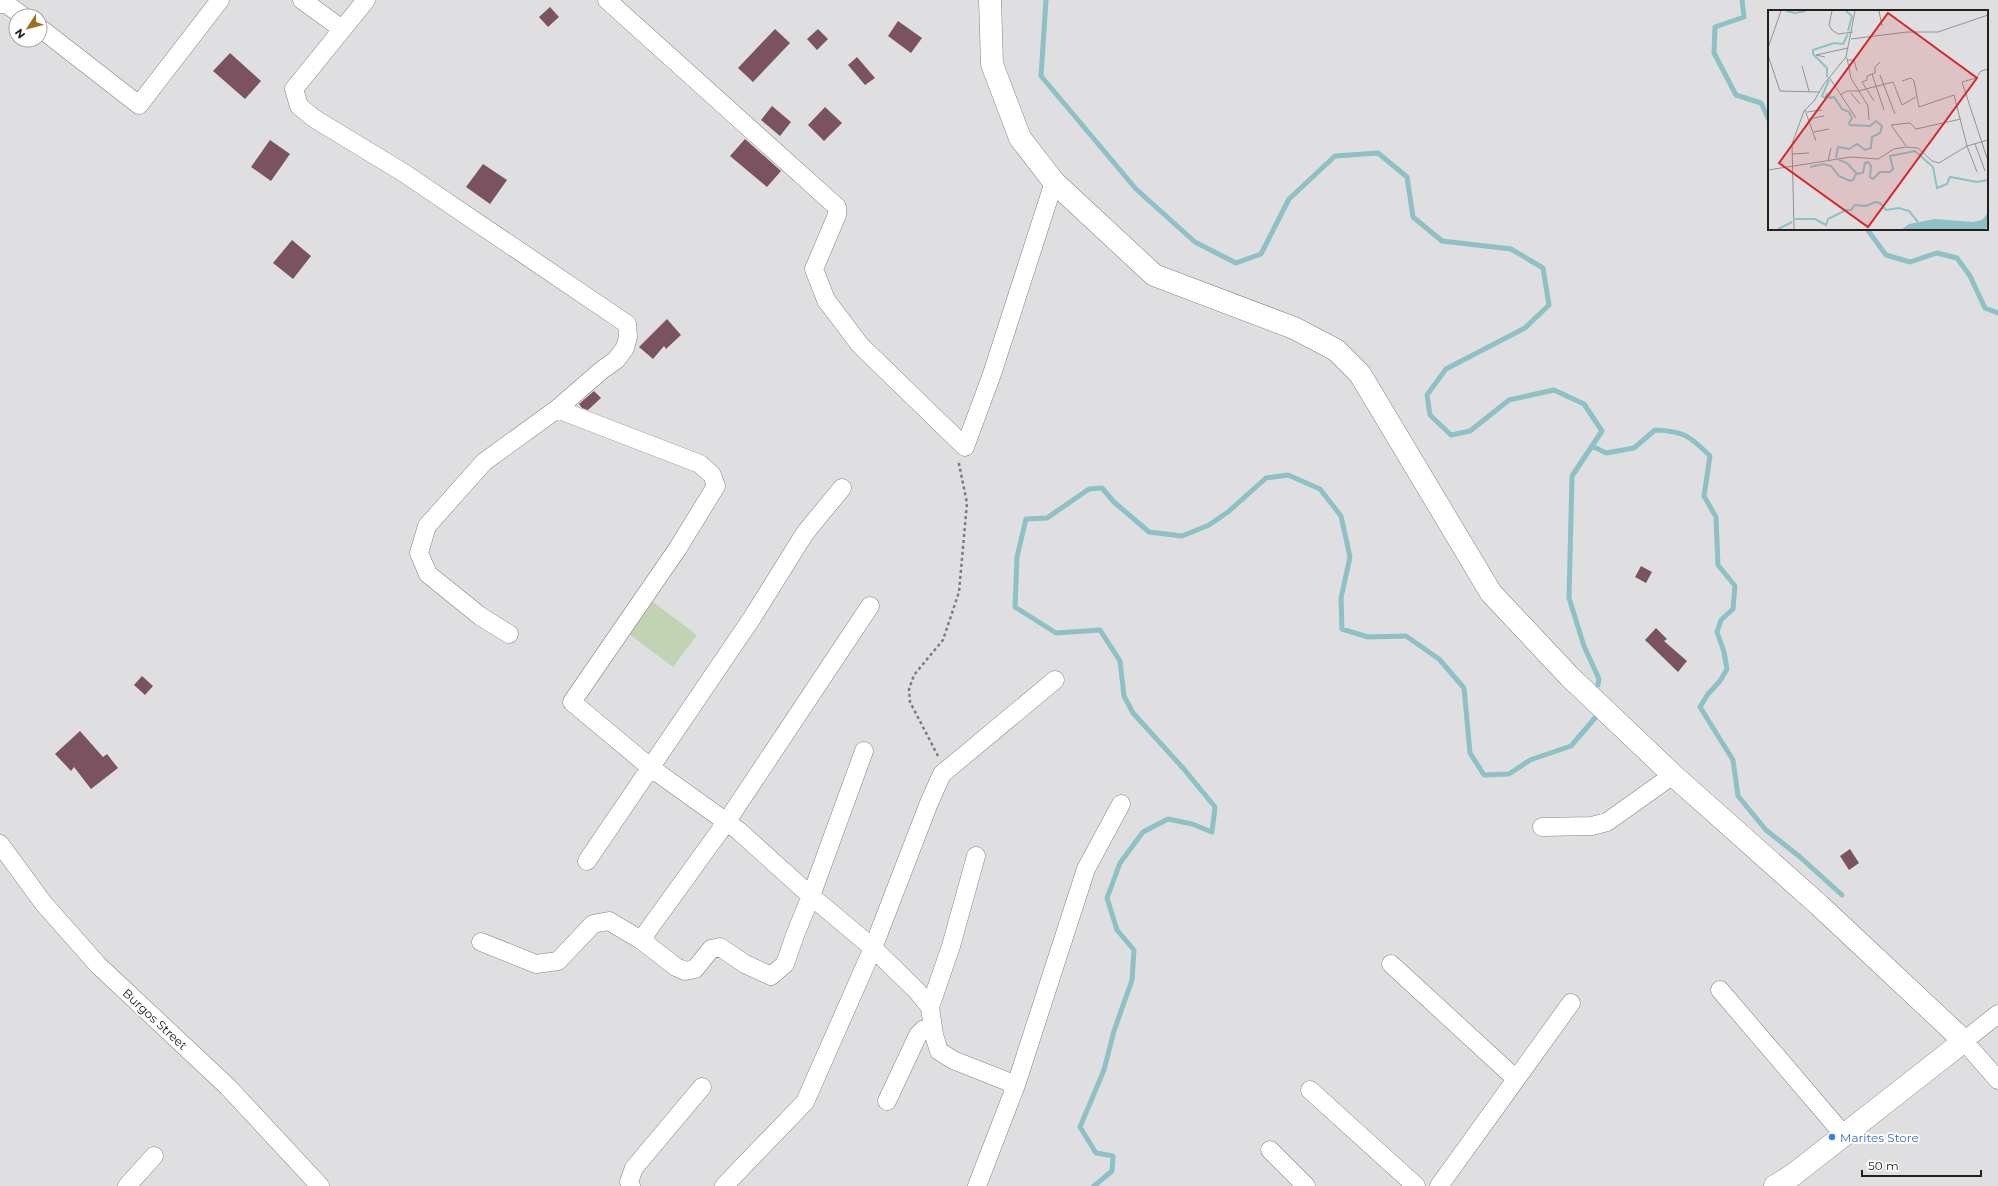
<svg xmlns="http://www.w3.org/2000/svg" width="1998" height="1186" viewBox="0 0 1998 1186" font-family="Montserrat,sans-serif">
<style>
.green{fill:#c1d3b2}
.lines{fill:none;stroke-linecap:round;stroke-linejoin:round}
.stream{stroke:#8dc1c5;stroke-width:5}
.building{fill:#7b5360}
.minor-casing{stroke:#828385;stroke-width:19}
.tertiary-casing{stroke:#828385;stroke-width:23}
.path{stroke:#7b7b7d;stroke-width:2.5;stroke-dasharray:3 3;stroke-linecap:butt}
.minor{stroke:#fff;stroke-width:18}
.tertiary{stroke:#fff;stroke-width:22}
.shop-dot{fill:#3f7fe0;stroke:#fff;stroke-width:1.5}
.labels{text-anchor:middle;dominant-baseline:central;stroke-width:4;stroke-linejoin:round;paint-order:stroke}
.street-label{font-size:12px;fill:#202021;stroke:#fff}
.shop-label{font-size:12px;fill:#366cbe;stroke:#fff;text-anchor:start}
.inset-river{fill:none;stroke:#8dc1c5;stroke-width:2}
.inset-road{fill:none;stroke:#939395;stroke-width:1}
.view{fill:#d62828;fill-opacity:0.15;stroke:#d62828;stroke-width:2}
.inset-edge{fill:none;stroke:#202021;stroke-width:2}
</style>
<rect width="100%" height="100%" fill="#dfdfe2"/>
<path class="green" d="M653,602L697,635L673,667L629,634Z"/>
<g class="lines">
<path class="stream" d="M1046,0L1041,76L1136,189L1195,242L1236,263L1261,254L1289,199L1335,156L1378,153L1407,177L1413,217L1442,241L1511,249L1543,268L1549,305L1525,328L1446,369L1427,395L1430,415L1451,435L1470,431L1509,400L1554,390L1584,404L1602,431L1572,476L1569,598L1584,646L1599,679L1598,685
M1742,0L1744,17L1715,27L1714,53L1736,95L1761,103L1769,120
M1867,229L1886,255L1910,262L1937,253L1957,258L1970,276L1985,308L1998,313
M1592,446L1606,453L1634,448L1655,430C1684,431 1690,436 1710,456L1704,496L1716,517L1718,565L1735,586L1733,609L1721,620L1717,632L1724,652L1727,669L1720,681L1708,694L1700,707L1733,760L1738,796L1766,830L1800,857L1842,895
M1094,1186L1112,1171L1113,1156L1096,1153L1080,1127L1104,1070L1114,1031L1132,980L1134,950L1117,930L1107,898L1120,863L1143,832L1168,819L1192,824L1212,832L1215,807L1183,768L1133,713L1124,696L1120,661L1100,630L1056,633L1015,607L1017,557L1026,519L1047,518L1089,489L1102,488L1114,502L1149,532L1182,536L1209,525L1228,512L1266,478L1288,475L1320,489L1341,516L1350,557L1341,598L1342,629L1368,637L1406,636L1439,659L1464,688L1470,753L1484,775L1509,774L1530,760L1571,746L1595,718"/>
</g>
<path class="building" d="M550,7L559,17L548,27L539,17Z
M898,21L922,38L911,53L888,36Z
M775,29L790,43L753,82L738,68Z
M818,29L828,39L817,50L807,39Z
M230,53L261,81L245,99L213,71Z
M857,57L875,78L865,85L848,65Z
M772,106L791,122L780,136L761,120Z
M825,107L842,123L824,141L808,125Z
M745,139L781,171L767,187L730,156Z
M270,140L290,154L271,181L251,167Z
M483,164L507,180L490,204L466,187Z
M292,240L311,256L293,279L273,263Z
M667,319L681,335L666,349L664,346L653,359L639,347Z
M594,391L601,398L588,410L582,408L579,404Z
M1641,566L1652,572L1646,583L1635,577Z
M1656,628L1667,639L1664,641L1687,661L1678,672L1645,640Z
M142,676L153,686L145,695L134,685Z
M80,731L103,757L107,754L118,768L91,789L74,767L71,771L55,754Z
M1850,849L1859,863L1849,870L1840,856Z"/>
<g class="lines">
<defs>
<path id="minor" d="M302,0L342,29
M366,0L294,89L299,106L315,119L404,173L627,324L628,337L625,348L616,360L602,370L557,409L484,462L427,526L419,553L428,574L480,616L509,634
M607,0L837,207V215L814,269L826,300L860,345L965,447L992,374L1054,182
M0,4H6L23,16
M40,28L139,105L220,0
M557,409L700,464L712,475L716,486L678,548L572,702L651,768L739,831L811,896L873,948L917,991L930,1007L934,1035L939,1051L953,1060L1016,1085
M1542,827L1592,826L1607,822L1673,775
M0,844L44,904L98,965L228,1087L320,1186
M587,861L752,618L805,533L842,488
M641,940L727,821L870,606
M481,942L536,964L558,961L593,924L609,921L641,940L676,967L685,971L695,969L711,949L720,947L745,964L771,976L785,964L795,935L811,896L864,751
M1391,964L1516,1079
M1720,990L1843,1134
M930,1007L951,946L976,856
M1998,1014L1964,1041L1998,1080
M1310,1090L1416,1186
M887,1101L918,1035L924,1029H933
M1270,1150L1306,1186
M127,1186L154,1156
M631,1186L629,1182L634,1168L702,1087
M724,1186L805,1102L873,948L929,803L942,774L1055,680
M977,1186L1016,1085L1086,869L1121,804
M1439,1186L1571,1003"/>
<path id="tertiary" d="M990,0L992,64L1020,138L1054,182L1154,275L1294,328L1336,350L1360,374L1491,593L1569,676L1673,775L1819,905L1964,1041L1793,1175L1775,1186"/>
</defs>
<use href="#minor" class="minor-casing"/>
<use href="#tertiary" class="tertiary-casing"/>
<path class="path" d="M938,756L910,702L909,689L914,675L943,640L959,592L967,503L959,464L960,461"/>
<use href="#minor" class="minor"/>
<use href="#tertiary" class="tertiary"/>
</g>
<circle class="shop-dot" cx="1832" cy="1137" r="4"/>
<g class="labels">
<g class="street-label">
<text transform="translate(155 1019) rotate(43)">Burgos Street</text>
</g>
<g class="shop-label">
<text x="1840" y="1137">Marites Store</text>
</g>
</g>
<g transform="translate(1768 10)">
<rect width="220" height="220" fill="#dfdfe2"/>
<path d="M220,203V217L217,219H134L141,214L167,209L205,212L214,210Z" fill="#8dc1c5"/>
<path class="inset-river" d="M18,1L27,3L38,1M78,1L84,6L80,21M59,67V58L45,44V40L66,33L75,34L80,24M61,70L54,86L57,88L59,84L62,88L66,87L74,99L81,102L84,108L81,113L82,115L102,116L108,111L114,116L112,123L104,127L103,138L97,140L89,134L81,139L70,137L68,148M71,150L79,153L89,164L95,163L97,153L100,152L103,156L102,167L105,169L112,162H122L125,159L122,146L147,141L165,157L169,178L179,174L182,167L209,172L220,170M42,157L55,154L63,156L71,166L82,171L85,170L89,162M27,209H47L58,215L60,209L78,200H83L87,195L98,196L107,192L112,193L118,200L131,198L141,201L150,212M10,219L24,212"/>
<path class="inset-road" d="M64,1L61,15L64,20L70,24L85,22M111,1L114,16M83,29L139,22H170L220,5M0,38L13,1M0,45L12,81L51,82M57,47L48,45L80,38M79,48L83,68L100,96L101,110M79,50H86L89,61M34,56L41,81M220,59L213,61L208,68L194,72L220,151M104,64L116,100M112,65L127,104M61,67L88,108M134,71L143,68L146,71L151,97L186,85L199,136L209,162M83,83L92,94M72,85L79,81H90L125,72L134,95L148,87M106,91L94,72L99,70V66L107,63V57L112,52M37,100L48,131M39,102L54,100M41,109L56,106M46,122L61,119M207,134L217,161M138,136L123,115L142,113L148,119L193,109M24,144L41,143M60,151L63,138M0,160L83,147L110,149L126,139L138,137L150,138L164,151L171,153L199,136L220,130M26,219L24,134L36,101L46,91L56,74L78,47L87,1"/>
<path class="view" d="M120,3L209,68L100,217L11,153Z"/>
<rect width="220" height="220" class="inset-edge"/>
</g>
<g transform="translate(28 28) rotate(234)"><circle r="19" fill="#ffffff" stroke="#a6a6a6"/>
<path d="M0-3L7 15L0 10L-7 15Z" fill="#9a711e"/>
<text y="-6" font-size="11" font-weight="bold" text-anchor="middle" fill="#202021">N</text>
</g>
<path d="M1862 1170v6h119v-6" fill="none" stroke="#202021" stroke-width="2"/>
<text x="1868" y="1170" font-size="12" fill="#202021" stroke="#ffffff" stroke-width="3" paint-order="stroke">50 m</text>
</svg>
